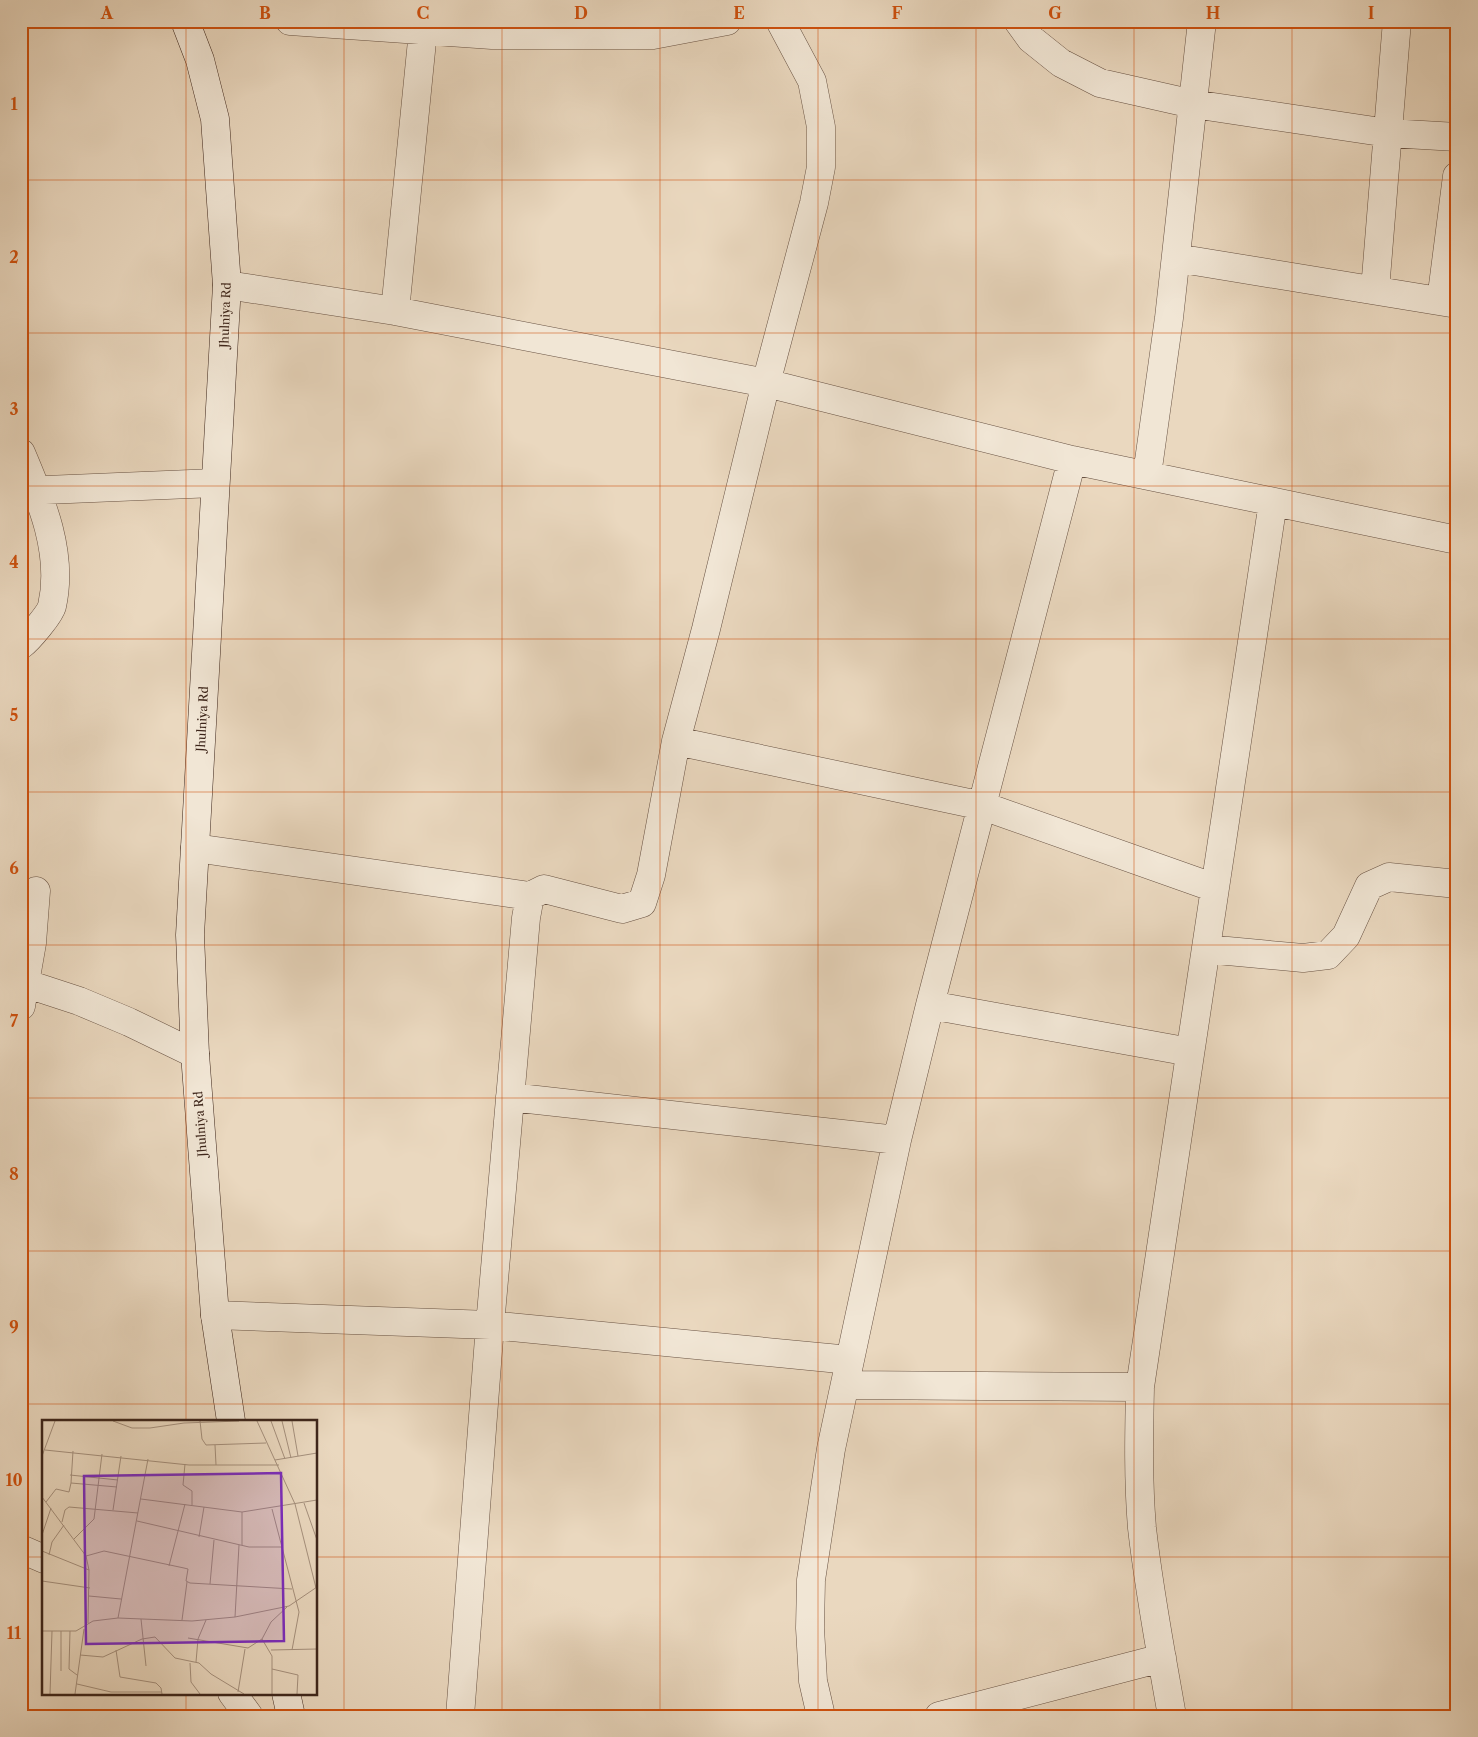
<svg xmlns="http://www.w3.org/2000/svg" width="1478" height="1737" viewBox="0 0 1478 1737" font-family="'Libre Caslon Text',serif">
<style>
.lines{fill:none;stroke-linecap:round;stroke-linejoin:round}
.street-casing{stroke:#685243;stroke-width:29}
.secondary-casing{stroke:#3d251a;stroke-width:29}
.street{stroke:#f1e6d5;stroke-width:28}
.secondary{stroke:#f1e6d5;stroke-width:28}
.grid{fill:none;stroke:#ce510e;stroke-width:1;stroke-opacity:0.55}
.labels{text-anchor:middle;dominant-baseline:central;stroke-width:4.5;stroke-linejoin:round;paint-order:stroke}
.street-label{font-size:12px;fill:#3d251a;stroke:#f1e6d5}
.inset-road{fill:none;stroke:#a5907d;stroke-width:1}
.view{fill:#7b2cbf;fill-opacity:0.15;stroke:#7b2cbf;stroke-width:2.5}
.inset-edge{fill:none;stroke:#3d251a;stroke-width:2.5}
.neatline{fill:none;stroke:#ce510e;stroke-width:2}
.grid-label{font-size:16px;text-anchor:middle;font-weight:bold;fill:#ce510e}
</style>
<rect width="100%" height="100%" fill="#ead8bf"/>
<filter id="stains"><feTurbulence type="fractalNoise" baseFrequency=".004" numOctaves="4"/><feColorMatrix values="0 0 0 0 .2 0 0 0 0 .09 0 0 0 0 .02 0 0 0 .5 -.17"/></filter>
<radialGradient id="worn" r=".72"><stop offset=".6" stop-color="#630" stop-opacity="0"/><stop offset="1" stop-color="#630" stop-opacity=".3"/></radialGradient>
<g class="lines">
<defs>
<path id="street" d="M290,21L492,35H653L727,21
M1018,21L1031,39L1061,63L1100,83L1193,104L1388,133L1457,137
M1176,258L1457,304
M227,285L395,311L766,383L1072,460L1457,540
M1375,290L1397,21
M1441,301L1457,176
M395,311L423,31
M21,453C41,500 64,553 52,606C50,614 29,639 21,645
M1147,475L1169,318L1202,21
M21,491L215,483
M676,741L983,806L1215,888
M195,848L530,896
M1206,949L1303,958L1328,955L1346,936L1369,886L1389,877L1457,884
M21,982L79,1001L129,1022L195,1054
M930,1005L1190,1052
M21,1006L32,943L36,891
M510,1097L897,1140
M215,1315L490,1325L850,1360
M845,1385L1140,1387
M21,1549L44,1559
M232,1693L249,1716
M460,1716L490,1325L526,918L530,896L544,889L622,909L642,903L651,875L676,741L706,629L766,383L814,203L821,167V127L812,81L780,21
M821,1716L813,1681L810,1628L811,1580L831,1449L897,1140L930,1005L1072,460
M939,1716L1162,1658
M1172,1716C1161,1653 1149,1591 1142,1528C1138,1481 1139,1434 1140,1387L1273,502"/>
<path id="secondary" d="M185,21L200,60L215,119L227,285L190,935L195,1054L215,1315L231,1421
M286,1693L291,1716"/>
</defs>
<use href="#street" class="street-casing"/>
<use href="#secondary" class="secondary-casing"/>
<use href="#street" class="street"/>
<use href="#secondary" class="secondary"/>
</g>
<path class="grid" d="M186,21V1421M344,21V1716M502,21V1716M660,21V1716M818,21V1716M976,21V1716M1134,21V1716M1292,21V1716M21,180H1457M21,333H1457M21,486H1457M21,639H1457M21,792H1457M21,945H1457M21,1098H1457M21,1251H1457M21,1404H1457M21,1557H44M316,1557H1457M186,1693V1716"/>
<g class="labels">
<g class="street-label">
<text transform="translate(225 315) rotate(-88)">Jhulniya Rd</text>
<text transform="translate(202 719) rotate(-87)">Jhulniya Rd</text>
<text transform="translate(200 1124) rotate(-94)">Jhulniya Rd</text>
</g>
</g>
<g transform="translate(42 1420)">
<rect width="275" height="275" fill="#ead8bf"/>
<path class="inset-road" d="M71,1L90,8H108L142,3L197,1M158,1L160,19L164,25L224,23M215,1L253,84L274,168M229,1L243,39M240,1L249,38M250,1L256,36M173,25L174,45M3,30L147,45H237M31,31L29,63L75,67M0,36L13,1M233,40L275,33M143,44L141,65L150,71V85M28,55L76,60M0,77L44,136L47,150L46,203M99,79L200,92L275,80M4,82L14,69L27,72L29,63M262,83L275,120M230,89L257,192L250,230M71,90L79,36M200,92V125M95,101L207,127H241M20,102L23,90L27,87L96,93M0,115L9,88M157,117L162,87M32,119L52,99L60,34M0,131L47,150M7,135L10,122L22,105M44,136L62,131L142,148L146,149L144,161L148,163L250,169M127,146L143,84M0,161L48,168M168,164L172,120M47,176L79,179M193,197L197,125M76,198L106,39M99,199L104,246M140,200L145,162M0,211H34L51,201L76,198L150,201L193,197L247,186L275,167M28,211L27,249L35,255M146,218L206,228L220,219L229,202L245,187M220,219L230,236V274M74,230L78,257L114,263L119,268L120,274M229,230L275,229M38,235L61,237L100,219L113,217L133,238L157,243L169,254L202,274M154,242L156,219L164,200M148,243L149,262L158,274M230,249L256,255L255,274M19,251V211M35,264L69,272H120M196,272L203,229M8,274L10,211M33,274L42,209"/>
<path class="view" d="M239,53L242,221L44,224L42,56Z"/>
<rect width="275" height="275" class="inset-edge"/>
</g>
<rect width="1478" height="1737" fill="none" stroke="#ead8bf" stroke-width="55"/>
<rect x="28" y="28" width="1422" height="1682" class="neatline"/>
<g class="grid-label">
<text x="107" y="19">A</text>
<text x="265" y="19">B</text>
<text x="423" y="19">C</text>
<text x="581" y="19">D</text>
<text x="739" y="19">E</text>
<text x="897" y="19">F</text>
<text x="1055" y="19">G</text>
<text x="1213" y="19">H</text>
<text x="1371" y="19">I</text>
<text x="14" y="110">1</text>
<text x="14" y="263">2</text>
<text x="14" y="415">3</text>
<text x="14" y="568">4</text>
<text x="14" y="721">5</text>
<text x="14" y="874">6</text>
<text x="14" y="1027">7</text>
<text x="14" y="1180">8</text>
<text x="14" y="1333">9</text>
<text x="14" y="1486">10</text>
<text x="14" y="1639">11</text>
</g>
<rect width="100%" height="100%" filter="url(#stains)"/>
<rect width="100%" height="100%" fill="url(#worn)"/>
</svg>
